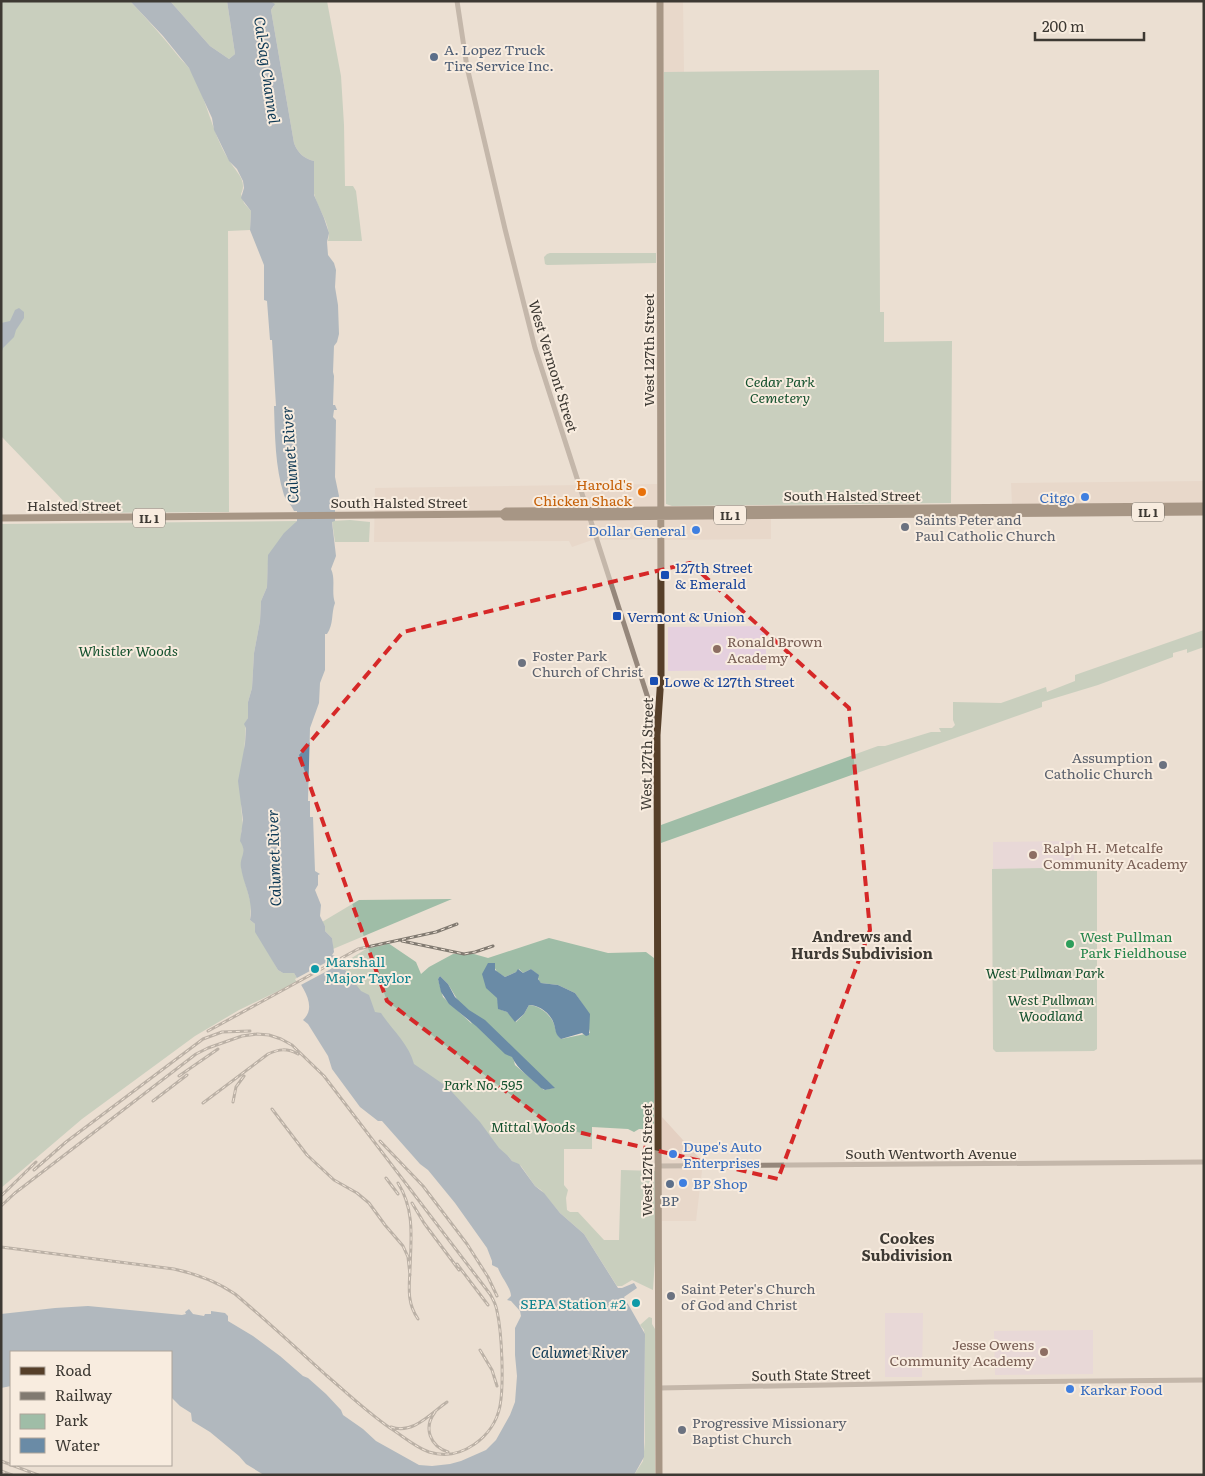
<svg xmlns="http://www.w3.org/2000/svg" width="1205" height="1476" viewBox="0 0 1205 1476" font-family="Literata,serif">
<style>
.commercial{fill:#e4d0c2}
.education{fill:#e5d0de}
.green{fill:#9fbda7;fill-rule:evenodd}
.water{fill:#6a8ba6}
.pier{fill:#ebdfd2}
.lines{fill:none;stroke-linecap:round;stroke-linejoin:round}
.minor{stroke:#95877b;stroke-width:5}
.major{stroke:#563f29;stroke-width:7}
.rail-casing{stroke:#817a71;stroke-width:3}
.rail{stroke:#f8ecdf;stroke-width:1;stroke-dasharray:4;stroke-linecap:butt}
.marked{fill:none;stroke:#d62828;stroke-width:4;stroke-dasharray:10 6;stroke-linejoin:round}
.service-dot{fill:#5c6f8a;stroke:#f8ecdf;stroke-width:2}
.food-dot{fill:#e8710a;stroke:#f8ecdf;stroke-width:2}
.shop-dot{fill:#3f7fe0;stroke:#f8ecdf;stroke-width:2}
.worship-dot{fill:#6b7280;stroke:#f8ecdf;stroke-width:2}
.transit-dot{fill:#1a4fb4;stroke:#f8ecdf;stroke-width:2}
.education-dot{fill:#8d6e63;stroke:#f8ecdf;stroke-width:2}
.leisure-dot{fill:#2e9e5b;stroke:#f8ecdf;stroke-width:2}
.culture-dot{fill:#0f9aa8;stroke:#f8ecdf;stroke-width:2}
.labels{text-anchor:middle;dominant-baseline:central;stroke-width:4;stroke-linejoin:round;paint-order:stroke}
.shield{fill:#f8ecdf;stroke:#756f67;stroke-width:1}
.shield-label{font-size:12px;font-weight:bold;fill:#3d3933}
.service-label{font-size:14px;fill:#4e5e75;stroke:#f8ecdf;text-anchor:start}
.street-label{font-size:14px;fill:#3d3933;stroke:#f8ecdf}
.park-label{font-size:14px;font-style:italic;fill:#13502d;stroke:#f8ecdf}
.food-label{font-size:14px;fill:#c56008;stroke:#f8ecdf;text-anchor:end}
.shop-label{font-size:14px;fill:#366cbe;stroke:#f8ecdf;text-anchor:start}
.worship-label{font-size:14px;fill:#5b616d;stroke:#f8ecdf;text-anchor:start}
.transit-label{font-size:14px;fill:#164399;stroke:#f8ecdf;text-anchor:start}
.education-label{font-size:14px;fill:#785e54;stroke:#f8ecdf;text-anchor:start}
.leisure-label{font-size:14px;fill:#27864d;stroke:#f8ecdf;text-anchor:start}
.culture-label{font-size:14px;fill:#0d838f;stroke:#f8ecdf;text-anchor:start}
.water-label{font-size:15px;font-style:italic;fill:#0e3955;stroke:#f8ecdf}
.neighbourhood-label{font-size:15px;font-weight:bold;fill:#3d3933;stroke:#f8ecdf}
</style>
<rect width="100%" height="100%" fill="#ebdfd2"/>
<path class="commercial" d="M663,1H683L684,72H664Z
M1204,481V503L1012,504L1011,483Z
M657,484V539L592,540L572,547L569,541L374,542L375,488Z
M771,517V539L665,540V518Z
M662,1117L703,1162L696,1221H662Z"/>
<path class="education" d="M766,626V670L668,671V627Z
M1074,841V868L993,869V842Z
M885,1313H923L922,1377H885Z
M1093,1330V1374L995,1375L994,1331Z"/>
<path class="green" d="M1,1H130C147,19 163,37 179,57C182,61 186,64 189,68C207,97 211,132 229,160C235,171 248,180 241,194L244,203L251,211L250,230L228,231L229,512L75,513L1,436Z
M170,1H227L235,54L229,59L210,46Z
M270,1H327L341,76L344,125L345,186H353L356,191L362,241H328C332,226 319,211 315,197C311,186 314,172 314,161C304,159 297,152 294,143L271,10L274,6Z
M879,70L880,312H884V342L952,341L951,503L672,506L666,504L664,72Z
M550,253H656V263L547,265L545,264L544,257L547,254Z
M350,520L370,522L369,542H335L332,521Z
M297,521L268,563L267,587L261,601L260,621L254,653L252,688L248,702V718L246,722L241,806L243,826L241,832L244,853L241,867L251,904L250,920L255,924L260,938L278,970L283,973H294L299,981L239,1010L195,1036L82,1119L1,1188V524Z
M1204,630V647L1187,653V649L1173,653V657L1098,685L1042,702V707L661,843V825L878,746H885L931,732H941L939,728H952L955,725L953,720V702L1001,703L1046,687L1047,692L1075,681V675Z
M1097,867V1049L1094,1051L996,1052L993,1049L992,869Z
M452,899L333,949L332,938L325,931V926L322,922L359,900Z
M549,938L608,953L646,952L654,958V1132L643,1129H639L634,1132L628,1129L592,1127V1149H564V1185L568,1190L566,1198L567,1210L570,1212H578L604,1240H619L621,1170L655,1171V1260L653,1290L632,1280L622,1286H617L584,1234L560,1213L541,1190L535,1186L521,1166L512,1161L508,1156L500,1154L409,1060L344,970L345,968L342,964L366,949L384,945L388,943L416,962L421,974L429,967L453,954H474L488,958ZM492,963L497,972L505,977L516,972L519,969L523,973L531,969L537,974L539,981L541,983L558,985L575,993L583,1005L590,1033L561,1039C556,1034 556,1031 554,1024C550,1014 540,1006 529,1005L524,1014L516,1022L507,1012L499,1009ZM440,976L448,984L472,1024L443,997L438,979ZM510,1046L554,1088L544,1090L515,1065Z
M649,1317L652,1318V1324L655,1329V1475H634L643,1461L645,1442V1339L644,1330L640,1325Z"/>
<path class="water" d="M130,1H170L210,46L229,59L235,54L227,1H270L275,4L271,10L294,143C297,152 304,159 314,161V195L324,218L329,233L327,242L328,255L334,263L336,270L335,287L338,305L339,334L337,342L334,346L333,372L334,376L333,405H335L337,410H334L333,417L336,420L335,477L339,496L335,510V521L332,522L336,556L331,569C336,579 331,592 335,603C331,613 334,624 327,634H325V670L320,683L319,703L310,728L308,801H310V817H313L315,871L320,874L318,875V885L315,890L321,905L320,916L325,926V931L332,938L334,952L332,955L335,956L339,963L342,965L340,969L345,970L361,991L369,995L375,1012L381,1013C392,1030 409,1044 414,1064L443,1084L452,1092L480,1122L499,1148L508,1156L512,1161L519,1164L535,1186L544,1193L560,1213L584,1234L618,1288H622L634,1283L637,1288L624,1297L645,1334L644,1457L634,1475H264L246,1464L239,1456L210,1432L192,1421L191,1413L180,1406L171,1397V1352H11V1386L1,1388V1314L55,1308L88,1306L182,1315L186,1314L185,1312L189,1309L193,1314L204,1316L205,1314H211V1311L225,1313L228,1316V1321L253,1336L280,1356L303,1376L308,1378L326,1394L341,1410L343,1415L363,1429L376,1441L419,1465L432,1466L450,1464L461,1461L486,1450L496,1440L510,1415L515,1402L517,1376L515,1355V1328L521,1316L520,1311L511,1301L507,1300L511,1296C511,1288 501,1277 498,1268L492,1265V1261L487,1248L455,1203L428,1170L420,1164L382,1121H378L360,1107L332,1069L328,1056L308,1024L303,1020C318,1006 302,987 294,973H283L278,970L255,932V924L250,920C254,901 244,886 241,868C239,857 248,853 240,841L243,820L238,781L245,744L246,728L244,724L248,718V702L252,688L254,653L260,621L261,601L267,587L268,555L284,533L297,521V511H294C291,504 286,501 284,495C275,467 275,435 274,406H276L272,340H270L267,301L264,300V265L250,230L251,211L241,198L244,188L243,181L237,169L229,161L214,130L212,118L189,68L163,36Z
M19,308L24,312V318L16,330L14,337L3,348L1,354V323L10,321L15,310Z
M488,963H495V970L505,977L516,972L518,969L523,973L531,969L539,975L538,979L541,983L558,985L575,993L590,1014L589,1035L586,1036L582,1033L561,1039C555,1034 556,1031 554,1024C551,1014 540,1005 529,1005L524,1014L515,1022L507,1012L498,1009L497,998L486,988L482,974Z
M440,976L448,984L455,997L469,1010L485,1020L555,1088L545,1090L541,1088C531,1078 517,1069 512,1057L505,1054L476,1026L449,1004L441,992L438,979Z"/>
<path class="pier" d="M338,956L344,962L299,986L295,979Z"/>
<g class="lines">
<path class="minor" d="M457,1L467,67L505,229L535,348L656,723
M658,1166L1204,1162
M659,1388L989,1382L1204,1380"/>
<path class="major" d="M502,514L506,511L1204,506
M1,518L498,514H502L505,517H589L1204,512
M659,1475L657,735L661,676V621L660,1"/>
<defs>
<path id="rail" d="M402,941L464,954L475,952L493,946
M208,1031L358,949L436,932L457,924
M179,1076L218,1049
M153,1101L187,1075
M233,1102L236,1087L244,1076
M203,1103L268,1054C279,1049 287,1048 298,1054
M272,1109L307,1155L334,1180L357,1193L369,1203L385,1225L403,1246L408,1257L410,1275
M380,1141L423,1186L467,1244L488,1277L497,1296
M34,1170L66,1142L203,1039L222,1032L250,1031
M386,1178L398,1194
M398,1183C415,1210 411,1239 410,1270C409,1288 407,1303 418,1319
M2,1195L36,1162
M412,1203L424,1223L459,1270
M1,1206L15,1193L196,1054L208,1048L242,1036L257,1034L269,1035L281,1039L292,1045L324,1076L490,1294C493,1299 496,1305 497,1311C502,1333 504,1384 500,1406C494,1437 461,1462 429,1452C415,1447 403,1436 390,1428C367,1412 347,1393 326,1375C296,1348 266,1320 235,1294C216,1281 197,1274 174,1269L1,1247
M457,1264L488,1305
M480,1350L492,1370L497,1386
M435,1412C423,1428 430,1446 448,1452
M391,1427C413,1435 431,1413 447,1402
M1,1461L38,1475
M1,1471L12,1475"/>
</defs>
<use href="#rail" class="rail-casing"/>
<use href="#rail" class="rail"/>
</g>
<path d="M0 0H1205V1476H0ZM690,563L849,708L870,930L778,1179L552,1126L387,1001L299,755L403,632Z" fill="#ebdfd2" fill-opacity=".55" fill-rule="evenodd"/>
<path class="marked" d="M690,563L849,708L870,930L778,1179L552,1126L387,1001L299,755L403,632Z"/>
<g class="service-dot">
<circle cx="434" cy="57" r="5"/>
<circle cx="670" cy="1184" r="5"/>
</g>
<circle class="food-dot" cx="642" cy="492" r="5"/>
<g class="shop-dot">
<circle cx="1085" cy="497" r="5"/>
<circle cx="696" cy="530" r="5"/>
<circle cx="673" cy="1154" r="5"/>
<circle cx="683" cy="1183" r="5"/>
<circle cx="1070" cy="1389" r="5"/>
</g>
<g class="worship-dot">
<circle cx="905" cy="527" r="5"/>
<circle cx="522" cy="663" r="5"/>
<circle cx="1163" cy="765" r="5"/>
<circle cx="671" cy="1296" r="5"/>
<circle cx="682" cy="1430" r="5"/>
</g>
<g class="transit-dot">
<rect x="660" y="570" width="10" height="10" rx="2.5"/>
<rect x="612" y="611" width="10" height="10" rx="2.5"/>
<rect x="649" y="676" width="10" height="10" rx="2.5"/>
</g>
<g class="education-dot">
<circle cx="717" cy="649" r="5"/>
<circle cx="1033" cy="855" r="5"/>
<circle cx="1044" cy="1352" r="5"/>
</g>
<circle class="leisure-dot" cx="1070" cy="944" r="5"/>
<g class="culture-dot">
<circle cx="315" cy="969" r="5"/>
<circle cx="636" cy="1303" r="5"/>
</g>
<g class="labels">
<g class="shield">
<rect x="1132" y="502.5" width="32" height="19" rx="4"/>
<rect x="714" y="505.5" width="32" height="19" rx="4"/>
<rect x="133" y="508.5" width="32" height="19" rx="4"/>
</g>
<g class="shield-label">
<text x="1148" y="512">IL 1</text>
<text x="730" y="515">IL 1</text>
<text x="149" y="518">IL 1</text>
</g>
<g class="service-label">
<text x="444" y="49">A. Lopez Truck<tspan x="444" dy="16">Tire Service Inc.</tspan></text>
<text x="670" y="1200" text-anchor="middle">BP</text>
</g>
<g class="street-label">
<text transform="translate(648 350) rotate(-90)">West 127th Street</text>
<text transform="translate(554 366) rotate(73)">West Vermont Street</text>
<text x="852" y="495">South Halsted Street</text>
<text x="399" y="502">South Halsted Street</text>
<text x="74" y="505">Halsted Street</text>
<text transform="translate(646 754) rotate(-89)">West 127th Street</text>
<text x="931" y="1153">South Wentworth Avenue</text>
<text transform="translate(646 1160) rotate(-90)">West 127th Street</text>
<text transform="translate(811 1374) rotate(-1)">South State Street</text>
</g>
<g class="park-label">
<text x="780" y="381">Cedar Park<tspan x="780" dy="16">Cemetery</tspan></text>
<text x="128" y="650">Whistler Woods</text>
<text x="1045" y="972">West Pullman Park</text>
<text x="1051" y="999">West Pullman<tspan x="1051" dy="16">Woodland</tspan></text>
<text x="483" y="1084">Park No. 595</text>
<text x="533" y="1126">Mittal Woods</text>
</g>
<g class="food-label">
<text x="632" y="484">Harold's<tspan x="632" dy="16">Chicken Shack</tspan></text>
</g>
<g class="shop-label">
<text x="1075" y="497" text-anchor="end">Citgo</text>
<text x="686" y="530" text-anchor="end">Dollar General</text>
<text x="683" y="1146">Dupe's Auto<tspan x="683" dy="16">Enterprises</tspan></text>
<text x="693" y="1183">BP Shop</text>
<text x="1080" y="1389">Karkar Food</text>
</g>
<g class="worship-label">
<text x="915" y="519">Saints Peter and<tspan x="915" dy="16">Paul Catholic Church</tspan></text>
<text x="532" y="655">Foster Park<tspan x="532" dy="16">Church of Christ</tspan></text>
<text x="1153" y="757" text-anchor="end">Assumption<tspan x="1153" dy="16">Catholic Church</tspan></text>
<text x="681" y="1288">Saint Peter's Church<tspan x="681" dy="16">of God and Christ</tspan></text>
<text x="692" y="1422">Progressive Missionary<tspan x="692" dy="16">Baptist Church</tspan></text>
</g>
<g class="transit-label">
<text x="675" y="567">127th Street<tspan x="675" dy="16">&amp; Emerald</tspan></text>
<text x="627" y="616">Vermont &amp; Union</text>
<text x="664" y="681">Lowe &amp; 127th Street</text>
</g>
<g class="education-label">
<text x="727" y="641">Ronald Brown<tspan x="727" dy="16">Academy</tspan></text>
<text x="1043" y="847">Ralph H. Metcalfe<tspan x="1043" dy="16">Community Academy</tspan></text>
<text x="1034" y="1344" text-anchor="end">Jesse Owens<tspan x="1034" dy="16">Community Academy</tspan></text>
</g>
<g class="leisure-label">
<text x="1080" y="936">West Pullman<tspan x="1080" dy="16">Park Fieldhouse</tspan></text>
</g>
<g class="culture-label">
<text x="325" y="961">Marshall<tspan x="325" dy="16">Major Taylor</tspan></text>
<text x="626" y="1303" text-anchor="end">SEPA Station #2</text>
</g>
<g class="water-label">
<text transform="translate(268 70) rotate(82)">Cal-Sag Channel</text>
<text transform="translate(289 455) rotate(-94)">Calumet River</text>
<text transform="translate(273 858) rotate(-92)">Calumet River</text>
<text x="580" y="1351">Calumet River</text>
</g>
<g class="neighbourhood-label">
<text x="862" y="935">Andrews and<tspan x="862" dy="17">Hurds Subdivision</tspan></text>
<text x="907" y="1237">Cookes<tspan x="907" dy="17">Subdivision</tspan></text>
</g>
</g>
<rect width="1205" height="1476" fill="none" stroke="#3d3933" stroke-width="5"/>
<rect x="10" y="1351" width="162" height="115" fill="#f8ecdf" stroke="#ada49a"/>
<rect x="20" y="1367" width="25" height="8" fill="#563f29" stroke="#ada49a"/>
<text x="55" y="1376" font-size="15" fill="#3d3933">Road</text>
<rect x="20" y="1392" width="25" height="8" fill="#817a71" stroke="#ada49a"/>
<text x="55" y="1401" font-size="15" fill="#3d3933">Railway</text>
<rect x="20" y="1414" width="25" height="15" fill="#9fbda7" stroke="#ada49a"/>
<text x="55" y="1426" font-size="15" fill="#3d3933">Park</text>
<rect x="20" y="1438" width="25" height="15" fill="#6a8ba6" stroke="#ada49a"/>
<text x="55" y="1451" font-size="15" fill="#3d3933">Water</text>
<path d="M1035 32v8h109v-8" fill="none" stroke="#3d3933" stroke-width="2.5"/>
<text x="1042" y="32" font-size="15" fill="#3d3933" stroke="#f8ecdf" stroke-width="4" paint-order="stroke">200 m</text>
</svg>
